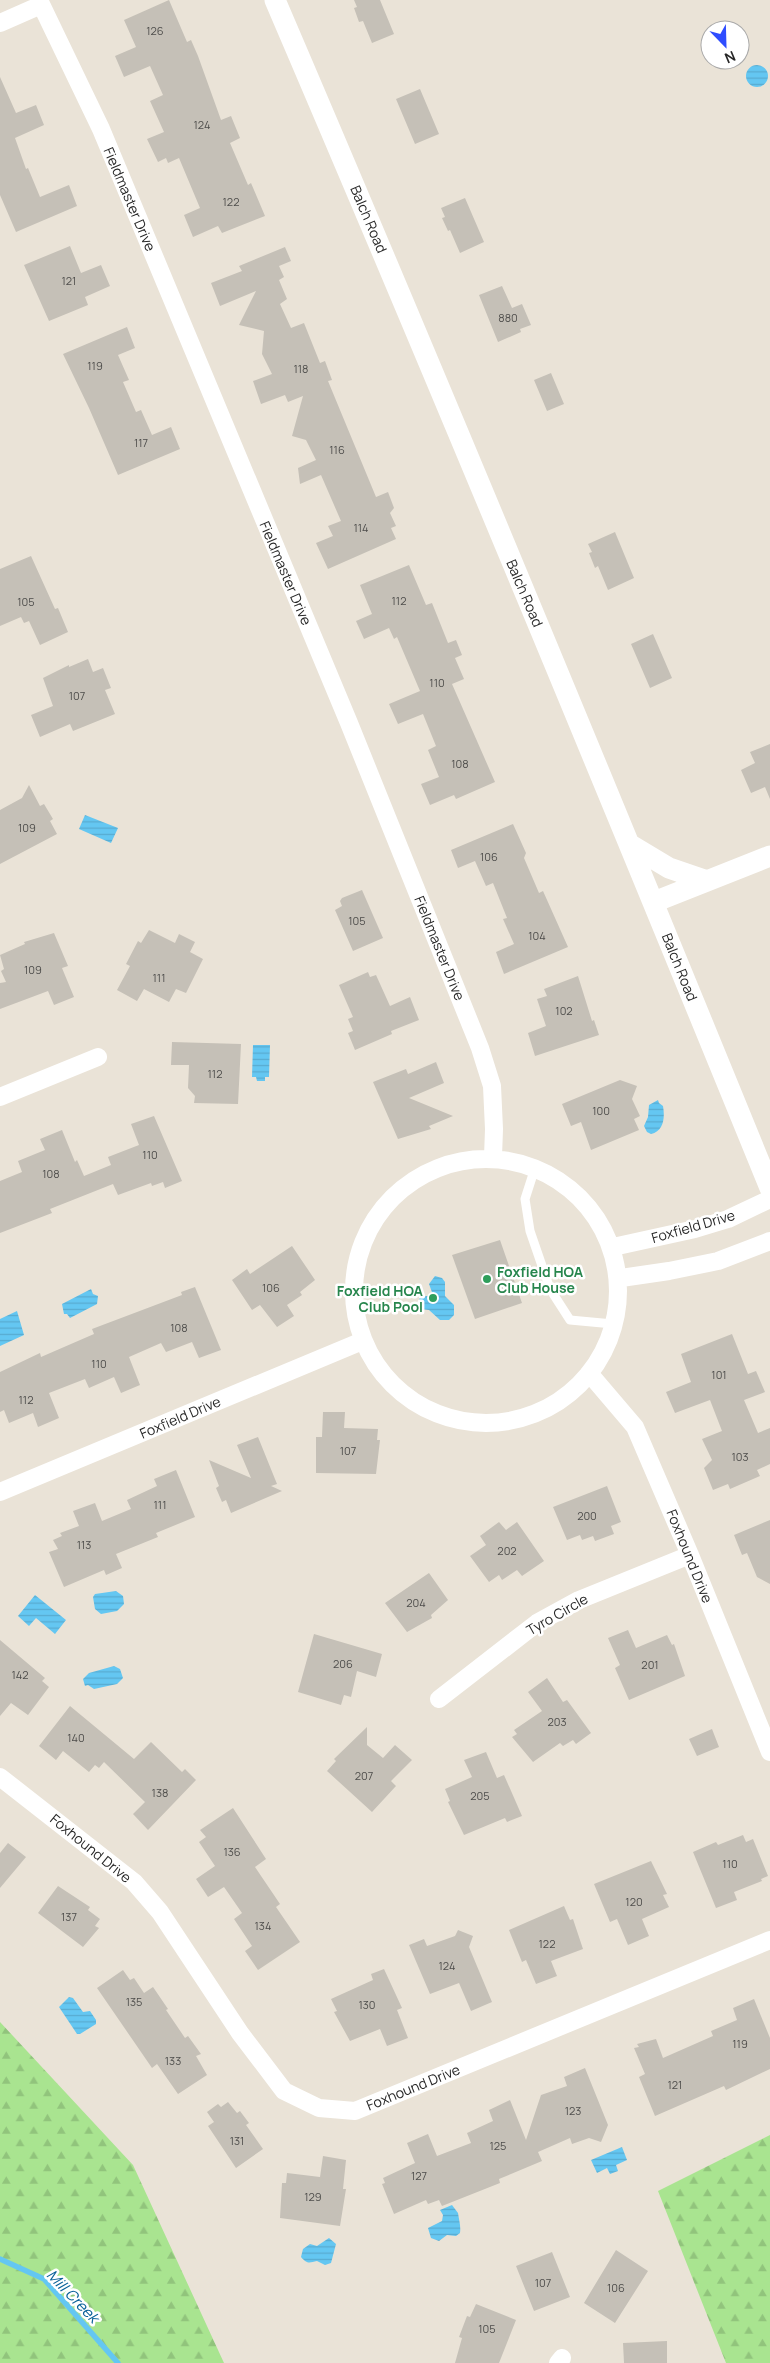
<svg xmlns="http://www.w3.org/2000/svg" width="770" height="2363" viewBox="0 0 770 2363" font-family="Manrope,sans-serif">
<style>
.forest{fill:url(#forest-firs)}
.water{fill:url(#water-rules)}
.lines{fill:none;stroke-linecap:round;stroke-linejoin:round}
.stream{stroke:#64c7f2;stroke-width:5.5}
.building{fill:#c5c0b7}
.service{stroke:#fff;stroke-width:9}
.minor{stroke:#fff;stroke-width:18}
.tertiary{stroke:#fff;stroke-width:21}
.leisure-dot{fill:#2e9e5b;stroke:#fff;stroke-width:2}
.labels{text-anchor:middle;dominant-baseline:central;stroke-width:5;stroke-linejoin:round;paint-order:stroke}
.number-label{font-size:11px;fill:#4e4d4b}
.street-label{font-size:14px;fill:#272727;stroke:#fff}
.leisure-label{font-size:14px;font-weight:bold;fill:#27864d;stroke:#fff;text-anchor:start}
.water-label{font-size:15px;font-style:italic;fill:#086199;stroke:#fff}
</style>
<defs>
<pattern id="forest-firs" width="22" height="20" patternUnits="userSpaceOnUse" patternTransform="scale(1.25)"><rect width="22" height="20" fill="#a9e490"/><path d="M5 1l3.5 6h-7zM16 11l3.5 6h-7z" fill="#91c47c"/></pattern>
<pattern id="water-rules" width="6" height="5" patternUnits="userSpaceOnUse" patternTransform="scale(1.25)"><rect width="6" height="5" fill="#64c7f2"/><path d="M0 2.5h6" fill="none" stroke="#57abd0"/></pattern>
</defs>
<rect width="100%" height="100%" fill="#eae3d7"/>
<path class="forest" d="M0,2022L133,2165L224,2363H0Z
M770,2135V2363H726L658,2191Z"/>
<path class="water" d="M746 76a11 11 0 1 1 22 0a11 11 0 1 1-22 0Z
M85,815L118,828L111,843L79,829Z
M253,1045H270L269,1077H265V1081H257L256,1077H252Z
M658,1100L659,1103L663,1106C665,1117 664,1131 651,1134L647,1132L644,1126L648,1117L649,1105Z
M435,1276L442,1278L445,1282V1296L454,1305V1315L449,1320H440L429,1310L420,1309L418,1306L420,1297L433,1295L429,1284Z
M91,1289L93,1294L98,1296L97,1304L70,1318L67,1314H64L62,1304Z
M17,1311L24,1335L0,1346V1319Z
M116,1591L123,1596L124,1604L117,1611L101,1614L95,1609L93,1597L95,1594Z
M35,1595L66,1620L55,1634L36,1618L29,1626L18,1616Z
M114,1666L120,1669L123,1678L117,1684L94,1689L88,1685L85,1686L83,1679L89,1673Z
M69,1997L73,1998L83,2012L90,2011L96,2020V2024L80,2034H77L59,2007Z
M622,2147L627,2160L616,2165L618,2171L610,2174L607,2168L597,2173L591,2160Z
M452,2205L458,2213C459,2220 461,2226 460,2233L456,2236L447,2235L439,2241L431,2238L428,2228L442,2221L443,2215L440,2210Z
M329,2238L336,2244L331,2263L325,2265L317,2261C309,2263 307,2264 301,2257L303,2249L310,2244L317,2246Z"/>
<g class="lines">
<path class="stream" d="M0,2259L44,2279L118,2363"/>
</g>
<path class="building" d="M169,0L187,42L191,40L198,56L221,120L231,116L240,138L230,143L248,185L251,183L265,216L222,233L218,226L193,237L184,215L200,208L179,158L168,163L166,158L158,162L147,139L164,132L150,101L163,95L150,66L124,77L115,56L136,47L124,20Z
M354,0H380L394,34L372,43L363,21L359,22L354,8L357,7Z
M0,77L16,113L36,105L44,125L15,138L26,169L28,168L40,197L69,185L77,206L16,232L0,195Z
M420,89L439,134L415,144L396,99Z
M465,198L484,242L460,253L450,230L448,231L442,218L445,217L441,208Z
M70,246L81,273L101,265L110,286L85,297L88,305L49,321L24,265Z
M285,247L291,261L279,266L284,277L279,280L287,299L280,304L291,328L304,323L320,363L325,361L332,380L328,381L376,497L388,492L394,508L390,513L396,526L391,528L396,539L328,569L316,543L333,536L328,526L341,521L321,475L300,484L298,468L316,460L306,440L292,436L303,396L288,402L285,395L261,404L253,381L272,374L262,354L264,331L239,325L256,291L220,306L211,283L242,271L239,266Z
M502,286L512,308L522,304L531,325L520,329L521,332L498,342L479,295Z
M127,327L135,348L118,355L129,380L123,382L136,412L141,410L152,435L171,427L180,449L118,475L89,408L63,354Z
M551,373L564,404L547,411L534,380Z
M615,532L634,578L608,590L598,566L595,568L589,553L592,552L588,544Z
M31,556L55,609L58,608L68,632L40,645L29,621L24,623L21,617L0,626V569Z
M409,565L426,605L432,603L448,643L456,640L462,655L455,658L464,679L452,684L495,782L456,799L454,795L430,805L421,784L439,777L428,750L436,746L423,714L398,724L389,704L420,691L397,637L394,639L389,628L364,639L356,621L372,614L360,585Z
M653,634L672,678L650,688L631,644Z
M88,659L93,672L103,668L111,688L105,690L115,714L73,731L70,724L40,737L31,715L53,706L43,678L69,665V667Z
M770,744V799L765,787L751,793L741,770L755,763L750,752Z
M29,785L40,806L44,804L53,819L50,821L57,834L0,864V810L22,798Z
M513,824L526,853L524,858L539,893L543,891L568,947L504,974L496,952L514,944L503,919L507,918L493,883L486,886L475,861L458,868L451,850Z
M362,890L383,938L353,951L335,910L342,906L340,901L342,898Z
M149,930L175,943L179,934L195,942L190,952L203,959L186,993L176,989L169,1002L144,989L137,1001L117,990L130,966L126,964L138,941L141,943Z
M54,933L68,966L62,968L74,997L54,1005L48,991L0,1009V983L6,982L1,971L4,969L0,955L25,944L24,942Z
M368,972L370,977L376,975L390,1006L410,997L419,1020L391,1031L392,1034L355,1050L348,1033L353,1031L348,1019L353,1017L339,985Z
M578,976L592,1021L594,1020L599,1035L535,1056L528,1033L546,1026L537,999L547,996L544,989Z
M172,1042L241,1044L238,1104L194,1103L195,1096L188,1088L189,1065H171Z
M436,1062L444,1083L409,1098L453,1116L429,1126L431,1129L398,1139L373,1082L406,1069L408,1074Z
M620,1080L637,1086L632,1099L640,1116L634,1119L639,1130L591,1150L581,1122L571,1126L562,1104Z
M154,1116L182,1181L165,1188L163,1182L152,1186L151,1183L118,1195L113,1184L50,1209L52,1213L0,1233V1181L22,1172L18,1161L45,1150L40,1139L62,1130L75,1162L77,1160L84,1176L111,1165L108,1157L139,1145L131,1124Z
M500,1240L522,1303L475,1319L452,1255Z
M292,1246L315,1280L300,1292L302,1295L287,1305L294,1316L277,1327L260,1305L252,1310L232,1280L247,1269L250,1274Z
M195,1287L221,1350L199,1358L192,1342L166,1352L161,1343L129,1357L140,1385L121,1393L114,1377L89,1388L85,1379L49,1393L59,1418L38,1427L33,1413L9,1423L4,1410L0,1412V1372L40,1353L41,1357L94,1334L92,1329L182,1295L181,1292Z
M732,1334L748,1374L756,1371L765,1392L744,1400L758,1433L770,1428V1464L757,1470L760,1476L730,1489L728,1484L713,1490L704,1468L712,1460L702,1439L722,1431L710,1400L675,1413L666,1392L691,1382L681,1354Z
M323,1412H345L344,1428L378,1429L377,1440H380L376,1474L316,1473V1437H322Z
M258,1437L277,1484L271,1486L282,1491L231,1513L226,1500L222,1502L216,1488L219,1486L209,1460L251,1478L237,1445Z
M176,1470L195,1517L156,1533L158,1537L116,1554L122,1568L106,1575L104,1570L64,1587L49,1552L58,1549L53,1540L62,1536L60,1533L79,1526L73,1511L95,1503L102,1521L131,1509L127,1500L157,1486L154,1479Z
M607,1486L621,1522L611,1526L614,1534L595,1541L593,1536L582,1540L580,1535L567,1540L553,1507Z
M770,1520V1584L757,1577L747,1553L742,1555L734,1535Z
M499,1522L506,1530L517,1522L544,1561L522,1576L517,1570L502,1580L499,1575L489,1582L470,1556L486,1545L480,1536Z
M429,1573L448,1600L431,1615L432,1618L407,1632L385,1603Z
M628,1630L636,1648L667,1635L672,1645L674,1644L685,1676L629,1700L615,1668L620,1665L608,1638Z
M314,1634L382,1654L376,1677L357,1671L351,1697L344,1695L341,1705L298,1692Z
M0,1640L45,1678L42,1681L49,1687L28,1715L11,1703L0,1716Z
M547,1678L563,1702L567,1700L591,1733L576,1744L573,1740L563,1746L560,1743L533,1762L512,1737L517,1734L514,1730L542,1711L528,1692Z
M70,1706L134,1759L151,1742L182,1772L185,1769L196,1780L148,1830L133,1814L145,1802L104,1762L99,1768L95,1765L89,1772L63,1751L56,1760L39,1746Z
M367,1727V1745L383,1758L395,1745L412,1760L391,1781L396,1786L372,1812L327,1771L336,1761L334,1759Z
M712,1729L719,1747L697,1756L689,1739Z
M486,1752L497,1778L504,1775L522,1816L507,1822L505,1818L464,1835L448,1802L450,1801L445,1789L472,1777L464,1760Z
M233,1808L266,1859L255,1867L280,1904L276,1907L300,1942L258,1970L245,1951L252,1946L234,1919L242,1913L224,1887L208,1897L196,1879L215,1866L199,1842L206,1837L200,1830Z
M743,1835L746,1842L753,1839L768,1876L761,1879L762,1881L734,1892L737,1900L716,1908L693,1852L716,1842L718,1845Z
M8,1843L26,1857L0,1888V1853Z
M651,1861L667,1894L663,1895L669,1907L642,1919L649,1936L628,1945L617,1919L610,1922L594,1884Z
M58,1886L90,1907L88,1910L100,1919L95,1926L99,1928L83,1947L38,1913Z
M564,1906L570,1920L573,1919L583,1949L551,1961L557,1976L536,1984L526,1960L522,1962L509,1930Z
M458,1930L473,1936L469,1947L492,2002L471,2011L459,1983L430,1994L409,1945L424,1939L427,1946L455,1936Z
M384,1969L402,2008L397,2010L408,2038L387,2046L380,2029L350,2041L334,2012L337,2011L331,1999L373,1980L371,1974Z
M123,1970L130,1980L134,1978L144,1993L153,1987L168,2009L166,2010L185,2038L188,2036L201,2054L196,2056L207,2075L178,2094L157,2064L152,2068L97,1988Z
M754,1999L770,2038V2069L726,2090L724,2086L655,2116L639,2077L645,2074L634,2048L639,2047L637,2044L656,2039L663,2058L713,2036L711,2031L737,2020L733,2008Z
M585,2068L608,2125L601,2142L589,2138L572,2144L570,2138L538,2152L542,2161L499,2179L500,2183L442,2206L439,2200L428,2204L426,2200L394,2214L382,2184L385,2183L383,2178L415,2163L407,2143L428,2134L437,2156L471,2143L467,2133L493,2121L489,2110L510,2100L526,2140L541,2095L567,2086L564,2077Z
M228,2102L237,2113L240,2111L249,2123L246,2125L263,2149L236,2168L208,2126L214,2122L207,2112L218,2104L221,2107Z
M323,2156L346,2160L343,2189H346L340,2226L280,2218L282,2183H286L287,2173L320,2177Z
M616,2250L648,2271L615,2323L584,2303Z
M552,2252L570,2297L534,2311L516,2266Z
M476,2304L516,2320L499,2363H455L462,2338L459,2337L467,2316L470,2317Z
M667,2341V2363H624L623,2343Z"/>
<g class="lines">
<path class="service" d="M535,1168L525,1199L530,1231L550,1289L570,1320L613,1324"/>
<path class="minor" d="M39,0L101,129L349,723L480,1048L492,1086L494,1129L493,1157
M0,23L41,5
M0,1097L98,1057
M354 1291a132 132 0 1 1 264 0a132 132 0 1 1-264 0Z
M613,1247L695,1229L728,1219L770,1199
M621,1278L669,1271L718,1261L770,1241
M589,1373L635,1427L690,1555L770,1752
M0,1492L360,1342
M439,1699L537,1623L579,1600L690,1555
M0,1777L134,1882L160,1912L240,2033L284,2091L319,2108L355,2111L770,1940
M558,2363L562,2358"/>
<path class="tertiary" d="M275,0C444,394 608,791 770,1188
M629,844L669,868L707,881
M654,902L770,856"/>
</g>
<g class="leisure-dot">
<circle cx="487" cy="1279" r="5"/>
<circle cx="433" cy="1298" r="5"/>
</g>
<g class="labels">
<g class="number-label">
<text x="155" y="30">126</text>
<text x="202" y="124">124</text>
<text x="231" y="201">122</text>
<text x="69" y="280">121</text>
<text x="508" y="317">880</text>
<text x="95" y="365">119</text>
<text x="301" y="368">118</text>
<text x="141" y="442">117</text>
<text x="337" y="449">116</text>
<text x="361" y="527">114</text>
<text x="399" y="600">112</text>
<text x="26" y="601">105</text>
<text x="437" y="682">110</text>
<text x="77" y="695">107</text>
<text x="460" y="763">108</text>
<text x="27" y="827">109</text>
<text x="489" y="856">106</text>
<text x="357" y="920">105</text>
<text x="537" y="935">104</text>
<text x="33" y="969">109</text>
<text x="159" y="977">111</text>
<text x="564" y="1010">102</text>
<text x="215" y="1073">112</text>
<text x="601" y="1110">100</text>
<text x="150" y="1154">110</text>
<text x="51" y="1173">108</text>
<text x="271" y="1287">106</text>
<text x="179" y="1327">108</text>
<text x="99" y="1363">110</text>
<text x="719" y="1374">101</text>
<text x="26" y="1399">112</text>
<text x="348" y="1450">107</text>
<text x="740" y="1456">103</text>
<text x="160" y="1504">111</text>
<text x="587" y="1515">200</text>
<text x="84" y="1544">113</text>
<text x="507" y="1550">202</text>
<text x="416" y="1602">204</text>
<text x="343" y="1663">206</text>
<text x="650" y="1664">201</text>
<text x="20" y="1674">142</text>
<text x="557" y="1721">203</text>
<text x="76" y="1737">140</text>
<text x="364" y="1775">207</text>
<text x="160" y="1792">138</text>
<text x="480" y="1795">205</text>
<text x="232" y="1851">136</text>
<text x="730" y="1863">110</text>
<text x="634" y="1901">120</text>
<text x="69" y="1916">137</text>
<text x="263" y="1925">134</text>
<text x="547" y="1943">122</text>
<text x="447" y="1965">124</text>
<text x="134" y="2001">135</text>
<text x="367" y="2004">130</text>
<text x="740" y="2043">119</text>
<text x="173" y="2060">133</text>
<text x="675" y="2084">121</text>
<text x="573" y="2110">123</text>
<text x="237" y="2140">131</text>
<text x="498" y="2145">125</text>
<text x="419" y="2175">127</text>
<text x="313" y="2196">129</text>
<text x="543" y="2282">107</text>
<text x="616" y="2287">106</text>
<text x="487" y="2328">105</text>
</g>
<g class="street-label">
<text transform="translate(130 199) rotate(67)">Fieldmaster Drive</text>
<text transform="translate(369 219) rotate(67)">Balch Road</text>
<text transform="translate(286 573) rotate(67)">Fieldmaster Drive</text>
<text transform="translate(525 593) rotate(67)">Balch Road</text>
<text transform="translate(440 948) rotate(68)">Fieldmaster Drive</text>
<text transform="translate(680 967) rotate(68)">Balch Road</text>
<text transform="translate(693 1226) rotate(-16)">Foxfield Drive</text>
<text transform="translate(180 1417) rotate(-23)">Foxfield Drive</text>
<text transform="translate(690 1556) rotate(68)">Foxhound Drive</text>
<text transform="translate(557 1614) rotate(-30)">Tyro Circle</text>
<text transform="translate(91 1848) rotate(39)">Foxhound Drive</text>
<text transform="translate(413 2087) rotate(-22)">Foxhound Drive</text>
</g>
<g class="leisure-label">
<text x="497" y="1271">Foxfield HOA<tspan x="497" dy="16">Club House</tspan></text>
<text x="423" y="1290" text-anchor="end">Foxfield HOA<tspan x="423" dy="16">Club Pool</tspan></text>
</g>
<g class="water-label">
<text transform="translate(73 2296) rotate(46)">Mill Creek</text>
</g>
</g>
<g transform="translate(725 45) rotate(157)"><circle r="24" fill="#ffffff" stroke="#a9a9a9"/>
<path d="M0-4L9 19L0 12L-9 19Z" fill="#2f4dff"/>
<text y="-8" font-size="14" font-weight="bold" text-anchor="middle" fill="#272727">N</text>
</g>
</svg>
